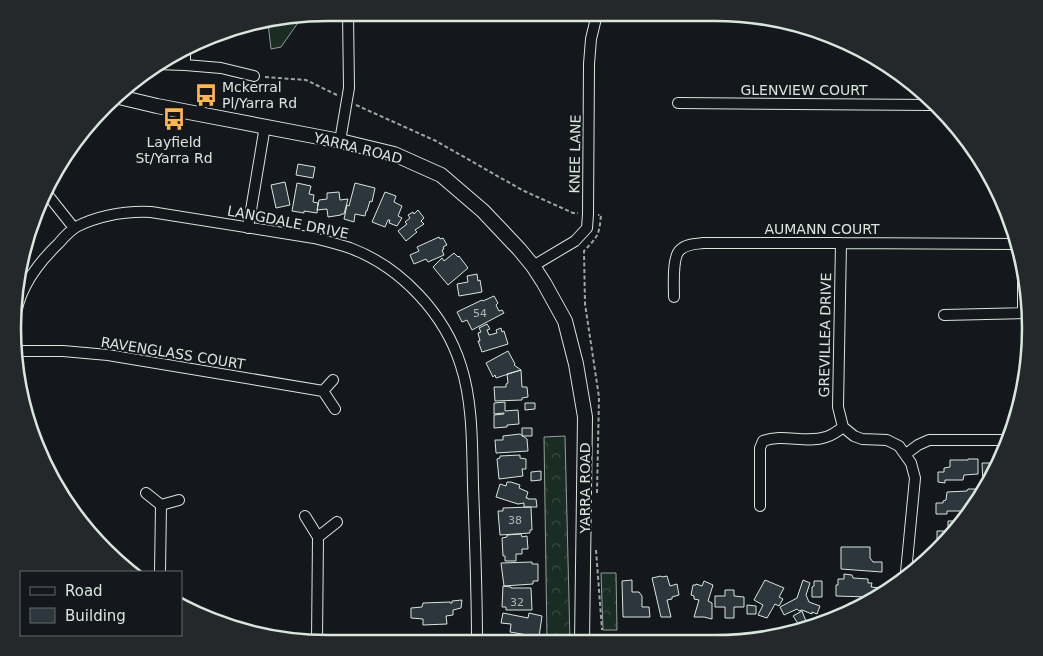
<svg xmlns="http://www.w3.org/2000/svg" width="1043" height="656" viewBox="0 0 1043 656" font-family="'DejaVu Sans',sans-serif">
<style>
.grass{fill:#1a2d24;stroke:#939e99}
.forest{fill:url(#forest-crowns);stroke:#939e99}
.building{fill:#2c363c;stroke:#d8e6dc}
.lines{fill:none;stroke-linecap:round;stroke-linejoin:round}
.street-casing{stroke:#d8e6dc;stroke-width:12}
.secondary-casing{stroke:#d8e6dc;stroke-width:16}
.path{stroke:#9da8a2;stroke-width:2;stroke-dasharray:4 2.5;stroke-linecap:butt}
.street{stroke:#14181c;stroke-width:10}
.secondary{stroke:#14181c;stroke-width:14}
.labels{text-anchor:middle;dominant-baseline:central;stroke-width:4;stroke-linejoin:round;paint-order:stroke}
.number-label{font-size:11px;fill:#adbab4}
.poi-label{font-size:14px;fill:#d8e6dc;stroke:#14181c;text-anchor:start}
.street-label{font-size:14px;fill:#d8e6dc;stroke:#14181c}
.rim{fill:none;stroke:#d8e6dc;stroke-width:2.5}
</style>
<defs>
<pattern id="forest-crowns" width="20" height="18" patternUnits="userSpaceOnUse" patternTransform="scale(1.25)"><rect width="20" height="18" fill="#1a2d24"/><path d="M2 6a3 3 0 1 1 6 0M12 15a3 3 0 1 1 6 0" fill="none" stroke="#3b4b43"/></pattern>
</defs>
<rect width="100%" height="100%" fill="#14181c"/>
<path class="grass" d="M302,17L281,47L271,49L268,23L269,22Z"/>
<path class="forest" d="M565,436L570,642H547L544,437Z
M601,573H616L617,630H603Z"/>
<path class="building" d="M298,164L315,167L313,178L296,175Z
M285,182L290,205L276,208L271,185Z
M297,183L311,186L309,194L314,195L313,202L318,203L317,213L304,211V213L292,211Z
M355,183L375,188L372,202L370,201L367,211H366L365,216L355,214L354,222L344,219L347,205L349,206Z
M339,192L340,200L348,199L344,214H341V215L328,217L327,209L317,210L319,200L327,199V193Z
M385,192L396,196L394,202L402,206L398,216L402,218L397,226L389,223L390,220H388L385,227L372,222Z
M418,210L424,218L421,221L424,224L415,230L417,232L406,241L398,231L407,224L405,222L410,218L408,215L413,212L414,214Z
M439,237L440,239L443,238L447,245L443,247L444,249L442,250L444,255L428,262L426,259L414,264L410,255L419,251L417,247Z
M454,253L458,257L459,256L468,268L448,285L433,267L442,258L444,261Z
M477,274L478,281L480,280L482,292L459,296L457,284L468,282L467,276Z
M494,296L498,303L496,305L499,311L502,310L504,313L472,330L467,320L462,322L457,312L482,300L483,301Z
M487,324L490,329L487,330L489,335L497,333L496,330L501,328L502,332L504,331L508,344L482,352L478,341H480L478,333L481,332L479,328Z
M508,351L515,364L514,365L521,370L496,378L495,375L493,377L486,363Z
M521,370L522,387H527L528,397L522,398V400L495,401L494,387H506V384L508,383L507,374Z
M505,402V411L518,410L519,424L507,425V427L494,428V415L504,414V413L494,414V403Z
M525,403H535V409L525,410Z
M522,428H532V436H522Z
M520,434L527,439L528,451L496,453L495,440H503V436Z
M520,455V458L526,459V469H522L523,476L499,479L497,459L500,458V456Z
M968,459H978V474L964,475L963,480H945V483L938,482V472H944V468L950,467V460H968Z
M982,463H992L983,484Z
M541,471V480L531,481V472Z
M507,482H511L520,485L519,488L528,492L526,498H528V499H536L537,507H524V503L518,504L496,497L500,484L506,486Z
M968,489H976V494L978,495L970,511H947V514H936V503H943V501L946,500L947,492L967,491Z
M531,507L532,530H530V533L500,535L498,511H503V508Z
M948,521H965L937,545V531H946V529H948Z
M521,534L522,537L527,536L528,549H522V554H516V561H505V556H503L502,538L507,537V535Z
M841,547H870V558L873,562H882V572L841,569Z
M532,562V564H538V581H533V584L504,586L501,563Z
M844,574L852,575L853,578L868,579V583H872L871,587L881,588V594L875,599H869V597L836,596V585H838V579H844Z
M661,576L662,577L667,576L670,586L677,584L679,595L672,597V599L667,600L671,617H661L652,578Z
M632,580V592H639L642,596V607H649L650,617H623L622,581Z
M765,580L784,588L779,597L783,599L779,606L775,604L767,618L758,615L763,605L754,600Z
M803,580L810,583L806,595L809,602L820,606L817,614L812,612V614L802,610L799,611L797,609L784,615L780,607L797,598Z
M704,581L713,585L708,601L712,603V619L704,617H694L699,600L694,599V596L691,595L693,585H696V584L702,586Z
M814,581H822V597H812V587L814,586Z
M503,586L511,587V588H531L532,610H506V607H502Z
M725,590H734V596L744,597V607H734V618H725V607H715V596H725Z
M462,600L461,608L453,610V615L446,616L447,624L423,625V619L411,618V608L422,607L423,603L450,602V603H452V601Z
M849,603L857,604V603H868L843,615V611H849Z
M747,605L756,606V614H747Z
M802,611L806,621L799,625L793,616Z
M503,613L528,618L529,613L542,616L539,637L510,632L511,624L501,623Z"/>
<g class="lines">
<defs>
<path id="street" d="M185,50V65
M157,64L185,65L221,68L254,76
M678,103L931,105
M340,141L349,88L348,13
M47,194L74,228
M248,228L265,126
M841,243L838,407L843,427L854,436L862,439L887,440L899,446L911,463L915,478L906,572
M533,266L575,241L587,228L588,214L589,64L591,39L597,14
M674,297C674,285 672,257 680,250C686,244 695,244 703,243H841L1013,244
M1023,313V273
M944,315L1026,313
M15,322C17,290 37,264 59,243C64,237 70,231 76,227C100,215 125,211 151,212L314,238C326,241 338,244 350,248C401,267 445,314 461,366C473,403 472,447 473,486C475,538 477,590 477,642
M18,351H63L108,355L323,391
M333,380L323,391L335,409
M906,454L918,445L929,440H1005
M146,493L161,505L179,500
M760,506V448L763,441C783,433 806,444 826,437C833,435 838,431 843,427
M305,516L318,537L337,522
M160,572L161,505
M285,640L396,641
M317,640L318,537
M582,641L748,640"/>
<path id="secondary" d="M119,97L157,106L340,141L394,154L441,175L483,211L519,249L533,266L544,283L565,321L576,364L585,417L582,642"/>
</defs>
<use href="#street" class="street-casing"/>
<use href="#secondary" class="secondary-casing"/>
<path class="path" d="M265,77L306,80L337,95
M356,105L436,141L522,190L573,213H578
M597,493L599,397L585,304L584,251C598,236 599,236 601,215H598
M596,550L602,630"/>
<use href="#street" class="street"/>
<use href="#secondary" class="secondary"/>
</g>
<defs>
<symbol id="bus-bare" viewBox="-9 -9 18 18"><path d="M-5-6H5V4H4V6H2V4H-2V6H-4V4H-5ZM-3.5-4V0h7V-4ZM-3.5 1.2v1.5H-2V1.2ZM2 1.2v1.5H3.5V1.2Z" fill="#ffb74d" stroke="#14181c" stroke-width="2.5" paint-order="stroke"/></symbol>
</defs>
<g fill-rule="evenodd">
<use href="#bus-bare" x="190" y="79" width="32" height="32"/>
<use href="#bus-bare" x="158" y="103" width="32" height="32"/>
</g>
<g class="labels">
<g class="number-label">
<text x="480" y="313">54</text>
<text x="515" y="520">38</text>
<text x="517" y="602">32</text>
</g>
<g class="poi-label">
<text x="222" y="87">Mckerral<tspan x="222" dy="16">Pl/Yarra Rd</tspan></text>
<text x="174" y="142" text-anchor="middle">Layfield<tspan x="174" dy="16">St/Yarra Rd</tspan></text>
</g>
<g class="street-label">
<text x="804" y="90">GLENVIEW COURT</text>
<text transform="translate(358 148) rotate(14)">YARRA ROAD</text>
<text transform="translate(575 154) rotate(-89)">KNEE LANE</text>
<text transform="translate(288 222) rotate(11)">LANGDALE DRIVE</text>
<text x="822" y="229">AUMANN COURT</text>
<text transform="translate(825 335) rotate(-89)">GREVILLEA DRIVE</text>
<text transform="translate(173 353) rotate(9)">RAVENGLASS COURT</text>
<text transform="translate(585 488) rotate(-90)">YARRA ROAD</text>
</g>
</g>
<path d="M0 0H1043V656H0ZM328 21H715A307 307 0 0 1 1022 328V328A307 307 0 0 1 715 635H328A307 307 0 0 1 21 328V328A307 307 0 0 1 328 21Z" fill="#24282b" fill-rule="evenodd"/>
<path class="rim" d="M328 21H715A307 307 0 0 1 1022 328V328A307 307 0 0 1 715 635H328A307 307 0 0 1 21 328V328A307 307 0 0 1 328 21Z"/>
<rect x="20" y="571" width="162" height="65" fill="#14181c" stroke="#626a69"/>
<rect x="30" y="587" width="25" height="8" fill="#14181c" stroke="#626a69"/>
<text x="65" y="596" font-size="15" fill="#d8e6dc">Road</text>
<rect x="30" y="608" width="25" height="15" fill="#2c363c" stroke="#626a69"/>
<text x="65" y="621" font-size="15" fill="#d8e6dc">Building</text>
</svg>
